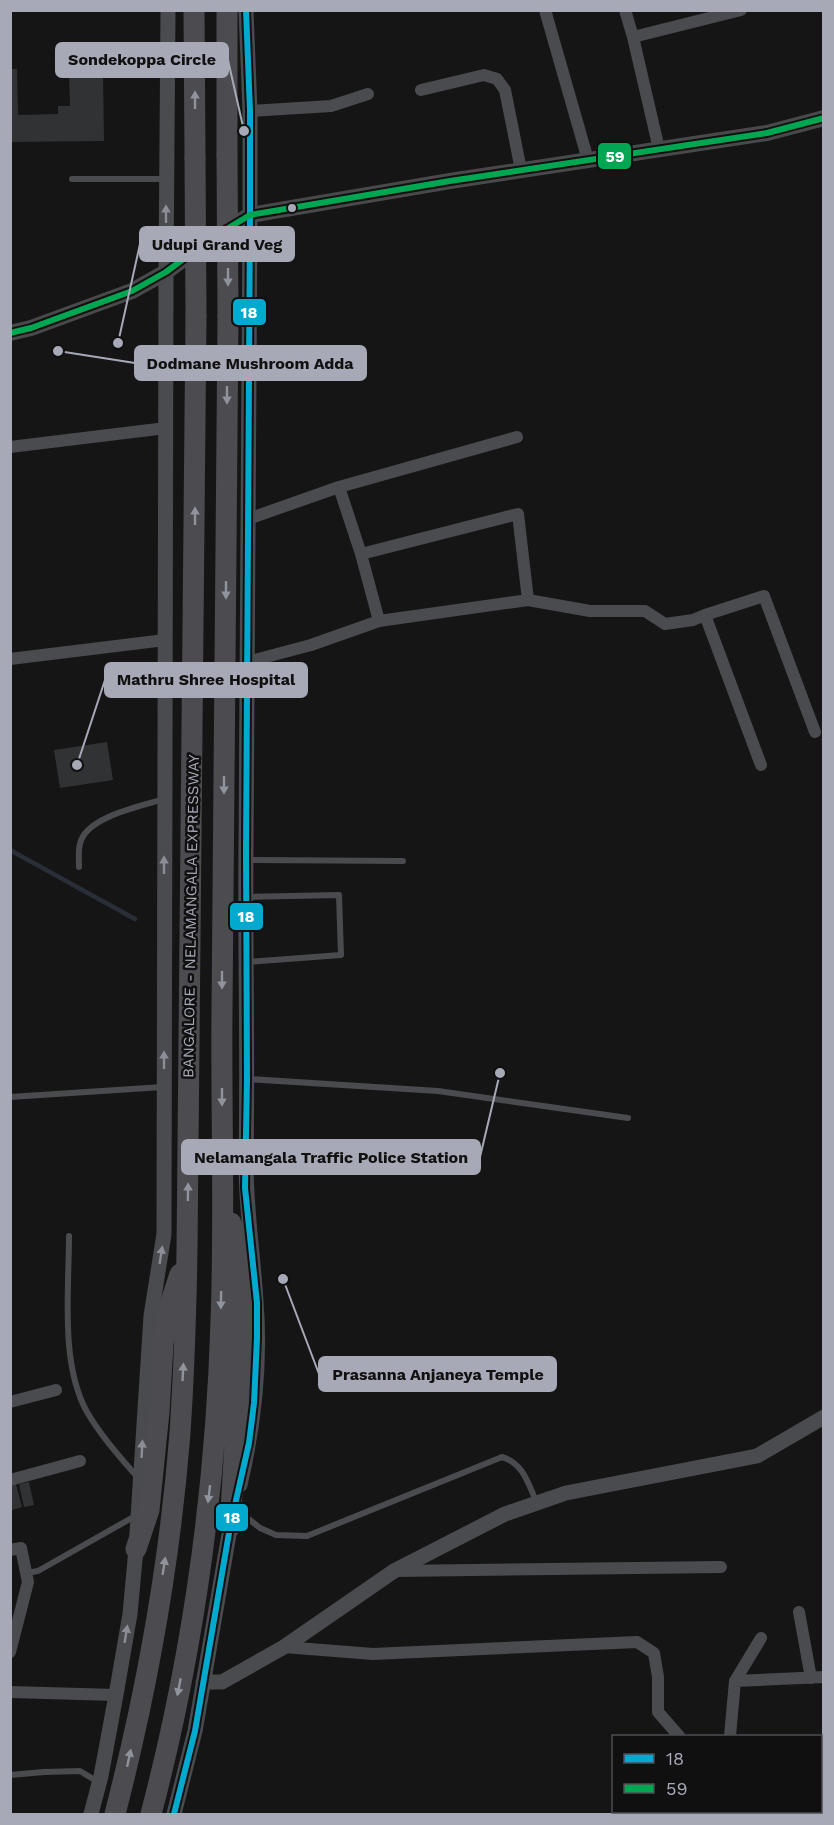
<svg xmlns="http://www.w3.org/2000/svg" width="834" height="1825" viewBox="0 0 834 1825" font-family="'Work Sans',sans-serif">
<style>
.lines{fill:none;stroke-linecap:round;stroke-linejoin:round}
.stream{stroke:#292e37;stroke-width:4.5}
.building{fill:#313234}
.service{stroke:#4a4b4e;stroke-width:6}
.minor{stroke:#4a4b4e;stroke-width:12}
.tertiary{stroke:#4a4b4e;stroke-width:15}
.secondary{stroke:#49494c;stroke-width:16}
.motorway{stroke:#4c4c50;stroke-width:21}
.motorway-bridge{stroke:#4c4c50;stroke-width:21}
.bus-1-casing{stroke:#101011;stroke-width:10}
.bus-2-casing{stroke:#101011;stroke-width:10}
.bus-1{stroke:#00a9ce;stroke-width:6}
.bus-2{stroke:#00a651;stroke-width:6}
.oneway{fill:#90929c}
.oneway2{fill:#8b8d97}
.bus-dot{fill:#a7a9b6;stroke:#101011;stroke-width:2}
.labels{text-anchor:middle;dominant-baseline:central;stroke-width:5;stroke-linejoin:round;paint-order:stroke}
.street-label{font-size:15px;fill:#a7a9b6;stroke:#101011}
.leader{fill:none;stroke:#a7a9b6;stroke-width:2}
.callout-dot{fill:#a7a9b6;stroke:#101011;stroke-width:2}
.callout{fill:#a7a9b6;stroke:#a7a9b6;stroke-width:2}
.callout-label{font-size:16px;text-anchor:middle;font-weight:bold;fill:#111}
.line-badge{stroke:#101011;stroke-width:2}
.badge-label{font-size:16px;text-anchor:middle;font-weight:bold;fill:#fff}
</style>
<rect width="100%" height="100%" fill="#151516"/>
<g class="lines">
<path class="stream" d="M10,850L135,919"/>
</g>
<path class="building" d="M10,69H17L18,115L58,114V106H70L69,72L103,71L104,141L10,142Z
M107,742L113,780L60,788L54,750Z
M29,1482L34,1505L24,1507L19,1484Z
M16,1484L22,1507L12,1510L10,1486Z"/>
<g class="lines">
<path class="service" d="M72,179H165
M247,860L403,861
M79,867C79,860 78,851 80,844C85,817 141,806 164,799
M247,897L339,895L341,955L247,962
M248,1079L438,1091L628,1118
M10,1097L163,1087
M69,1236C69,1291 60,1363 87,1412C101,1436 120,1457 138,1478
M235,1508L260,1528L276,1535L307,1536L502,1457C523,1463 528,1483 536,1501
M26,1573L38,1571L137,1515
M10,1775L44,1772L80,1771L98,1782"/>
<path class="minor" d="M545,10L588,160
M625,10L633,37L659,149
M633,37L741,10
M421,90L484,75L497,79L505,90L521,170
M250,111L331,106L368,94
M10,447L166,428
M339,487L361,554L379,621
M248,519L339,487L517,437
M361,554L518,514L528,600
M705,615L764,596L815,732
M10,659L165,640
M247,662L311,645L379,621L528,600L590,611H645L665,624L693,620L705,615L761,765
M10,1402L56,1390
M10,1480L80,1461
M10,1550L21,1548L28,1582L10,1652
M395,1571L721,1567
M799,1612L811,1678
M284,1647L373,1654L637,1642L654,1653L658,1677V1712L679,1736
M735,1681L824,1677
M10,1692L116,1695
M730,1736L735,1681L761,1638
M820,1756H824
M708,1814L709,1812"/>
<path class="tertiary" d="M240,1485C254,1425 261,1363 256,1301C253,1252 245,1204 246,1155C248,1052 245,950 246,848C247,637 248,426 250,215V111L246,10
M203,1682H222L284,1647L394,1571L505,1514L566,1493L757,1456L824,1417
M91,1814L101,1776L116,1695L130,1614L136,1549L151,1316L164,1234L166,272L168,10
M174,1814L195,1731L232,1517"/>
<path class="secondary" d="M10,333L31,328L132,291L166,272L210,239L250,215L450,181L767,133L824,118"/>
<path class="motorway" d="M194,10L195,158
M227,10V155
M230,1527L241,1343L242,1305L239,1262L231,1223
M136,1549L149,1510L159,1412L163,1344L168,1311L180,1274
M115,1814C147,1690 170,1561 180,1433C184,1372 186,1311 187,1250L196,315
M151,1814C193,1654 216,1487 221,1321C225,1218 221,1115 222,1011C224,779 226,548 228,316"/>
<path class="motorway-bridge" d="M227,155L228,316
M195,158L196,315"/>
<defs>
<path id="bus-1" d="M174,1814L195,1731L230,1527L249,1443L254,1403L257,1338V1303L245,1188L247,1079L246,852L250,215V111L246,10"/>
<path id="bus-2" d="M10,333L31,328L132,291L166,272L210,239L250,215L450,181L767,133L824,118"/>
</defs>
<use href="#bus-1" class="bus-1-casing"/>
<use href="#bus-2" class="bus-2-casing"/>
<use href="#bus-1" class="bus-1"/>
<use href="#bus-2" class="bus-2"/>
</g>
<defs><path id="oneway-solid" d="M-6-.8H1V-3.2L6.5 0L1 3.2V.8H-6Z" transform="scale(1.5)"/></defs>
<g class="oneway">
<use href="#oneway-solid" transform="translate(195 100) rotate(-90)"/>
<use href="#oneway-solid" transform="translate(228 277) rotate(90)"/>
<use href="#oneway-solid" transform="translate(227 395) rotate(90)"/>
<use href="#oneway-solid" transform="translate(195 516) rotate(-90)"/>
<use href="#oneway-solid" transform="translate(226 590) rotate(90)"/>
<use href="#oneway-solid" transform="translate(224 785) rotate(90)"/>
<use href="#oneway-solid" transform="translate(222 980) rotate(90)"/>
<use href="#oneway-solid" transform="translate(222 1097) rotate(90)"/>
<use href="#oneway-solid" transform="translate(188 1192) rotate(-89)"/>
<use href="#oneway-solid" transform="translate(221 1300) rotate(91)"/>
<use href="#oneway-solid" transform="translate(183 1372) rotate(-87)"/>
<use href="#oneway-solid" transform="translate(209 1494) rotate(97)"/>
<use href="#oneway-solid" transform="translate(164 1566) rotate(-81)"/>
<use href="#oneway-solid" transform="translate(179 1687) rotate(101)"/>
<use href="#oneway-solid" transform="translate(129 1758) rotate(-78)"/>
</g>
<g class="oneway2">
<use href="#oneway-solid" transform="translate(166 214) rotate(-90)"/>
<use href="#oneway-solid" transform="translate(164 865) rotate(-90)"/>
<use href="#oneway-solid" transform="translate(164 1060) rotate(-90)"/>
<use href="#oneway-solid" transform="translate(161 1255) rotate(-81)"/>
<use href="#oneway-solid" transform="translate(142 1449) rotate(-87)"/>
<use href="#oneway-solid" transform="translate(126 1634) rotate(-81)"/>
</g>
<circle class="bus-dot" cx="292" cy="208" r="5"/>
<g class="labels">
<g class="street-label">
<text transform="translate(191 916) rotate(-89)">BANGALORE - NELAMANGALA EXPRESSWAY</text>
</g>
</g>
<path class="leader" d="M244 131L228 60M118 343L140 244M58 351L135 363M77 765L105 680M500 1073L480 1157M283 1279L319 1374"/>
<g class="callout-dot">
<circle cx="244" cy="131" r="6"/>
<circle cx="118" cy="343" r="6"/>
<circle cx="58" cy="351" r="6"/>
<circle cx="77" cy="765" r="6"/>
<circle cx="500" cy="1073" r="6"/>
<circle cx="283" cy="1279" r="6"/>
</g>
<g class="callout">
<rect x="56" y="43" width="172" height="34" rx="6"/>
<rect x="140" y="227" width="154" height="34" rx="6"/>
<rect x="135" y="346" width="231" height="34" rx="6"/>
<rect x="105" y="663" width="202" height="34" rx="6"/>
<rect x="182" y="1140" width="298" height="34" rx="6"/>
<rect x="319" y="1357" width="237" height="34" rx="6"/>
</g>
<g class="callout-label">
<text x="142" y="65">Sondekoppa Circle</text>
<text x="217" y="250">Udupi Grand Veg</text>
<text x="250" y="369">Dodmane Mushroom Adda</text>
<text x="206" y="685">Mathru Shree Hospital</text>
<text x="331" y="1163">Nelamangala Traffic Police Station</text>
<text x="438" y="1380">Prasanna Anjaneya Temple</text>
</g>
<g class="line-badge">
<rect x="597" y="142" width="35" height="28" rx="6" fill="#00a651"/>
<rect x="232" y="298" width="35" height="28" rx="6" fill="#00a9ce"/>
<rect x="229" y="902" width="35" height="29" rx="6" fill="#00a9ce"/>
<rect x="215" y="1503" width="34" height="29" rx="6" fill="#00a9ce"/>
</g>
<g class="badge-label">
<text x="615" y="162">59</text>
<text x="249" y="318">18</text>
<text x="246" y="922">18</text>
<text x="232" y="1523">18</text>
</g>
<rect width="834" height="1825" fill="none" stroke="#a7a9b6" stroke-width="24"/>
<rect x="612" y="1735" width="210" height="78" fill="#101011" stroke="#4c4d53" stroke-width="1.5"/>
<rect x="624" y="1754" width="30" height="9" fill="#00a9ce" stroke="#4c4d53" stroke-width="1.5"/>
<text x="666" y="1765" font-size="18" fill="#a7a9b6">18</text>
<rect x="624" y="1784" width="30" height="9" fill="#00a651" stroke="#4c4d53" stroke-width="1.5"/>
<text x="666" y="1795" font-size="18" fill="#a7a9b6">59</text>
</svg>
